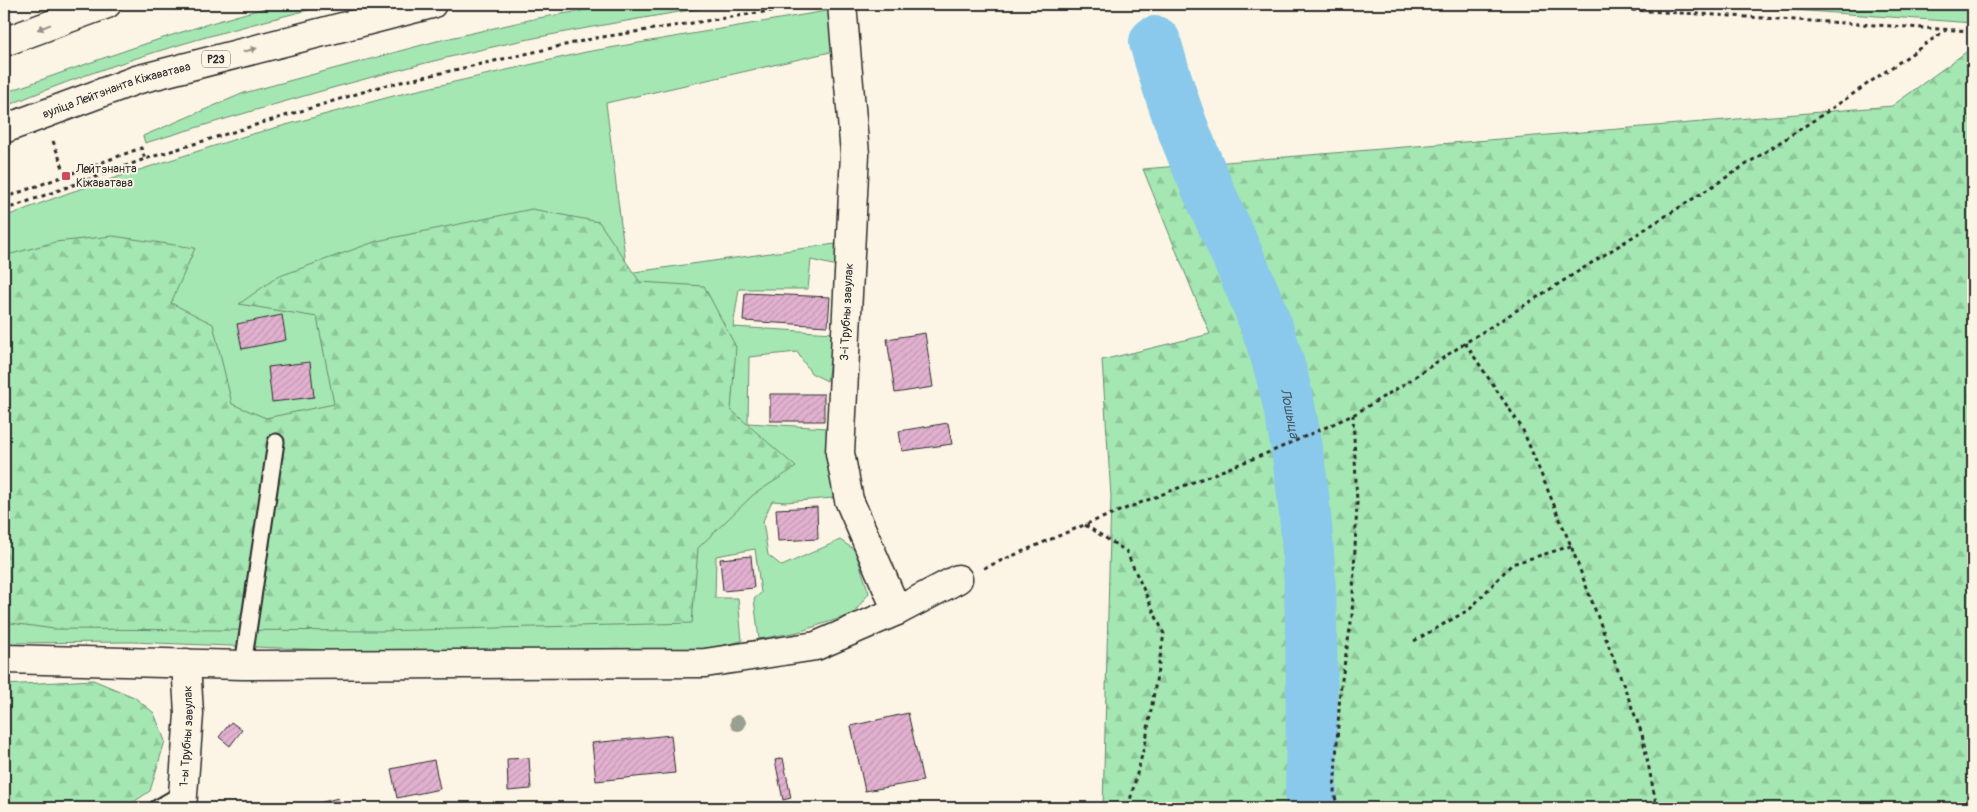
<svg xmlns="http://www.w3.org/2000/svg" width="1977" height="812" viewBox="0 0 1977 812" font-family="Pangolin,sans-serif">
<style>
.green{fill:#a4e7b2;stroke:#68896e}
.forest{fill:url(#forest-firs);stroke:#68896e}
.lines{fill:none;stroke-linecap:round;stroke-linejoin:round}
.river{stroke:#8ac9eb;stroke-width:52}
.building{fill:url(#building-hatch);stroke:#2b2b2b}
.lane-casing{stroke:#2b2b2b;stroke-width:19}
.street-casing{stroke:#2b2b2b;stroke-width:31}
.primary-casing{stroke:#2b2b2b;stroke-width:31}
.path{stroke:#2b2b2b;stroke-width:3;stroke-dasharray:4 4;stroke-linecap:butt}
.lane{stroke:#fcf5e5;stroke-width:15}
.street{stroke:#fcf5e5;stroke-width:28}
.primary{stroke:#fcf5e5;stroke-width:28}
.tree{fill:#9aa091}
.oneway{fill:#949088}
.poi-dot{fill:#d1495b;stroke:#fcf5e5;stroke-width:2}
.labels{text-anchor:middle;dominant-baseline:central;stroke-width:4;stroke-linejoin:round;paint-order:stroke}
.shield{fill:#fcf5e5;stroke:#6a6863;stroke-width:1}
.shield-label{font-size:11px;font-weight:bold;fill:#2b2b2b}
.street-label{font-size:12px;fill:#2b2b2b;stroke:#fcf5e5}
.poi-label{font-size:12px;fill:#2b2b2b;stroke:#fcf5e5;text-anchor:start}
.water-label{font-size:14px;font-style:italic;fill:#485a65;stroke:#fcf5e5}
</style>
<defs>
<pattern id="forest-firs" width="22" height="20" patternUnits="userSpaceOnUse" patternTransform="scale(1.25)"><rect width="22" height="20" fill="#a4e7b2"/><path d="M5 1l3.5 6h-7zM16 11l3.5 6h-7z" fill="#8dc699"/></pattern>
<pattern id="building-hatch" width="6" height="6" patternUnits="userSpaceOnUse" patternTransform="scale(1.25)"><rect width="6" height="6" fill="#e2b1d0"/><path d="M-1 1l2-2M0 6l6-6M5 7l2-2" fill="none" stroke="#c298b3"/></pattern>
</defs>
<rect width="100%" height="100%" fill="#fcf5e5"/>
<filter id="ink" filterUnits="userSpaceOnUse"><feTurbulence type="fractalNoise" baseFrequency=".02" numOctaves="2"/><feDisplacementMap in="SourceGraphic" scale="10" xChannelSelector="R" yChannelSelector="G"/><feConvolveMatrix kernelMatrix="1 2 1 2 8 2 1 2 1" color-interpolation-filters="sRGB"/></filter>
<g filter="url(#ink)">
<path class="green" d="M281,4H333C221,31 110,62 4,107V93C95,61 187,27 281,4Z
M622,4H727C655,16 582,28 510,43C387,70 265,107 145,143L143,136L244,93L437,41L538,18Z
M1711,4H1960L1973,6V23Z
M832,10L835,51L606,103L627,273L835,244L837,266L811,260L808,289H739L733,327L834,333L827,381L811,373L797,352L749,357L748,423L827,428L833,498L785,502L772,501L763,521L768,555L782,566L840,540L855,550L869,593L853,614L798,632L759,639L754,599L761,593L755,549L716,556L715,598H738L742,641L710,648L628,654L401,653L132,642L4,643V217L71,192L245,136L397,95L586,52Z"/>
<path class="forest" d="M1973,47V808H1103L1111,496L1102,360L1210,334L1143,169L1892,106Z
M532,209L599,222L640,282L704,286L736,347L731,410L796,467L753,495L698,548L692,623L380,631L54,629L4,622V256L55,242L113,236L195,248L171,303L213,324L232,404L266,418L334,404L317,317L239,304L277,277L377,241Z
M93,680L134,697L154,713L165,741L150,791L125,808H4V685Z"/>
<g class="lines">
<path class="river" id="s1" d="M1155,42C1165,77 1175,111 1189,144C1220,224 1262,297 1283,380C1317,516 1312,669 1311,808"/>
</g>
<path class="building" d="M745,293L830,297L828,326L743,321Z
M282,315L286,340L242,349L237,324Z
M925,333L933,387L895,393L887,339Z
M310,362L314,397L272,402L268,367Z
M770,394H824V421H770Z
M948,423L952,444L902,451L899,431Z
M817,507L818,539L778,541L776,509Z
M751,556L754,588L723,591L720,559Z
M908,713L923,781L865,791L851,726Z
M231,722L242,730L230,746L219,737Z
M671,735L675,773L596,781L592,743Z
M529,758L531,789L508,791L507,759Z
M783,758L791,798L783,800L775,760Z
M434,760L440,789L397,798L391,769Z
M338,798L341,808H308V806Z"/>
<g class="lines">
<defs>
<path id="lane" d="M243,665L276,442
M157,808L183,793"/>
<g id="street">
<path d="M842,4L855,154L840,453L849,500L897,611"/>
<path d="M4,659L243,665L705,663L816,646L897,611L958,579"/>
<path id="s2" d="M182,808L189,714L186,663"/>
</g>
<g id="primary">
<path d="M4,42L107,4"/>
<path id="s3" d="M4,129L136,80L432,4"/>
</g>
</defs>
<use href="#lane" class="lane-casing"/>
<use href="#street" class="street-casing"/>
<use href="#primary" class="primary-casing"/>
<path class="path" d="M1536,4L1973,31
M53,141L66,176
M4,198L141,148L145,159
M4,210L145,159L379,87L596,38L815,4
M1465,343L1522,428L1571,546L1642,734L1657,808
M1085,525L1126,551L1164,634L1146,740L1128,808
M984,568L1084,525L1275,450L1353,415L1403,385L1465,343L1710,188L1831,109L1946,30
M1414,641L1470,609L1512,564L1571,546
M1338,808L1334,793L1340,692L1352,616L1357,503L1353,415"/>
<use href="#lane" class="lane"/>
<use href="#street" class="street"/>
<use href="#primary" class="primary"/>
</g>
<circle class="tree" cx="738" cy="723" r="8"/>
<defs><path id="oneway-solid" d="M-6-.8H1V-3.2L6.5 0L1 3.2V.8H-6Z" transform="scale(1.25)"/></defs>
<g class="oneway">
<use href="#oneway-solid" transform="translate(44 27) rotate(159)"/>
<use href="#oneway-solid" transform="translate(250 50) rotate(-15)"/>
</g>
</g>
<rect class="poi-dot" x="61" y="171" width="10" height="10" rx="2.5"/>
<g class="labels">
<rect class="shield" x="202" y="50.5" width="28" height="17" rx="4"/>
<g class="shield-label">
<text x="216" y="59">Р23</text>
</g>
<g class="street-label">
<text stroke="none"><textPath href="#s3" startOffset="119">вуліца Лейтэнанта Кіжаватава</textPath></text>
<text transform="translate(847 312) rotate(-87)">3-і Трубны завулак</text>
<text stroke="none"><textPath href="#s2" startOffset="72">1-ы Трубны завулак</textPath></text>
</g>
<g class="poi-label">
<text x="76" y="169">Лейтэнанта<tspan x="76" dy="14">Кіжаватава</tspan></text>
</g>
<g class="water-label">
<text stroke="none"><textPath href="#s1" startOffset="396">Лошыца</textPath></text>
</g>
</g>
<rect width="1977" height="812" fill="none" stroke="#fcf5e5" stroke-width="20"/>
<rect x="10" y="10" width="1957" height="792" fill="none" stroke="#2b2b2b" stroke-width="2" filter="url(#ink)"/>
</svg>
